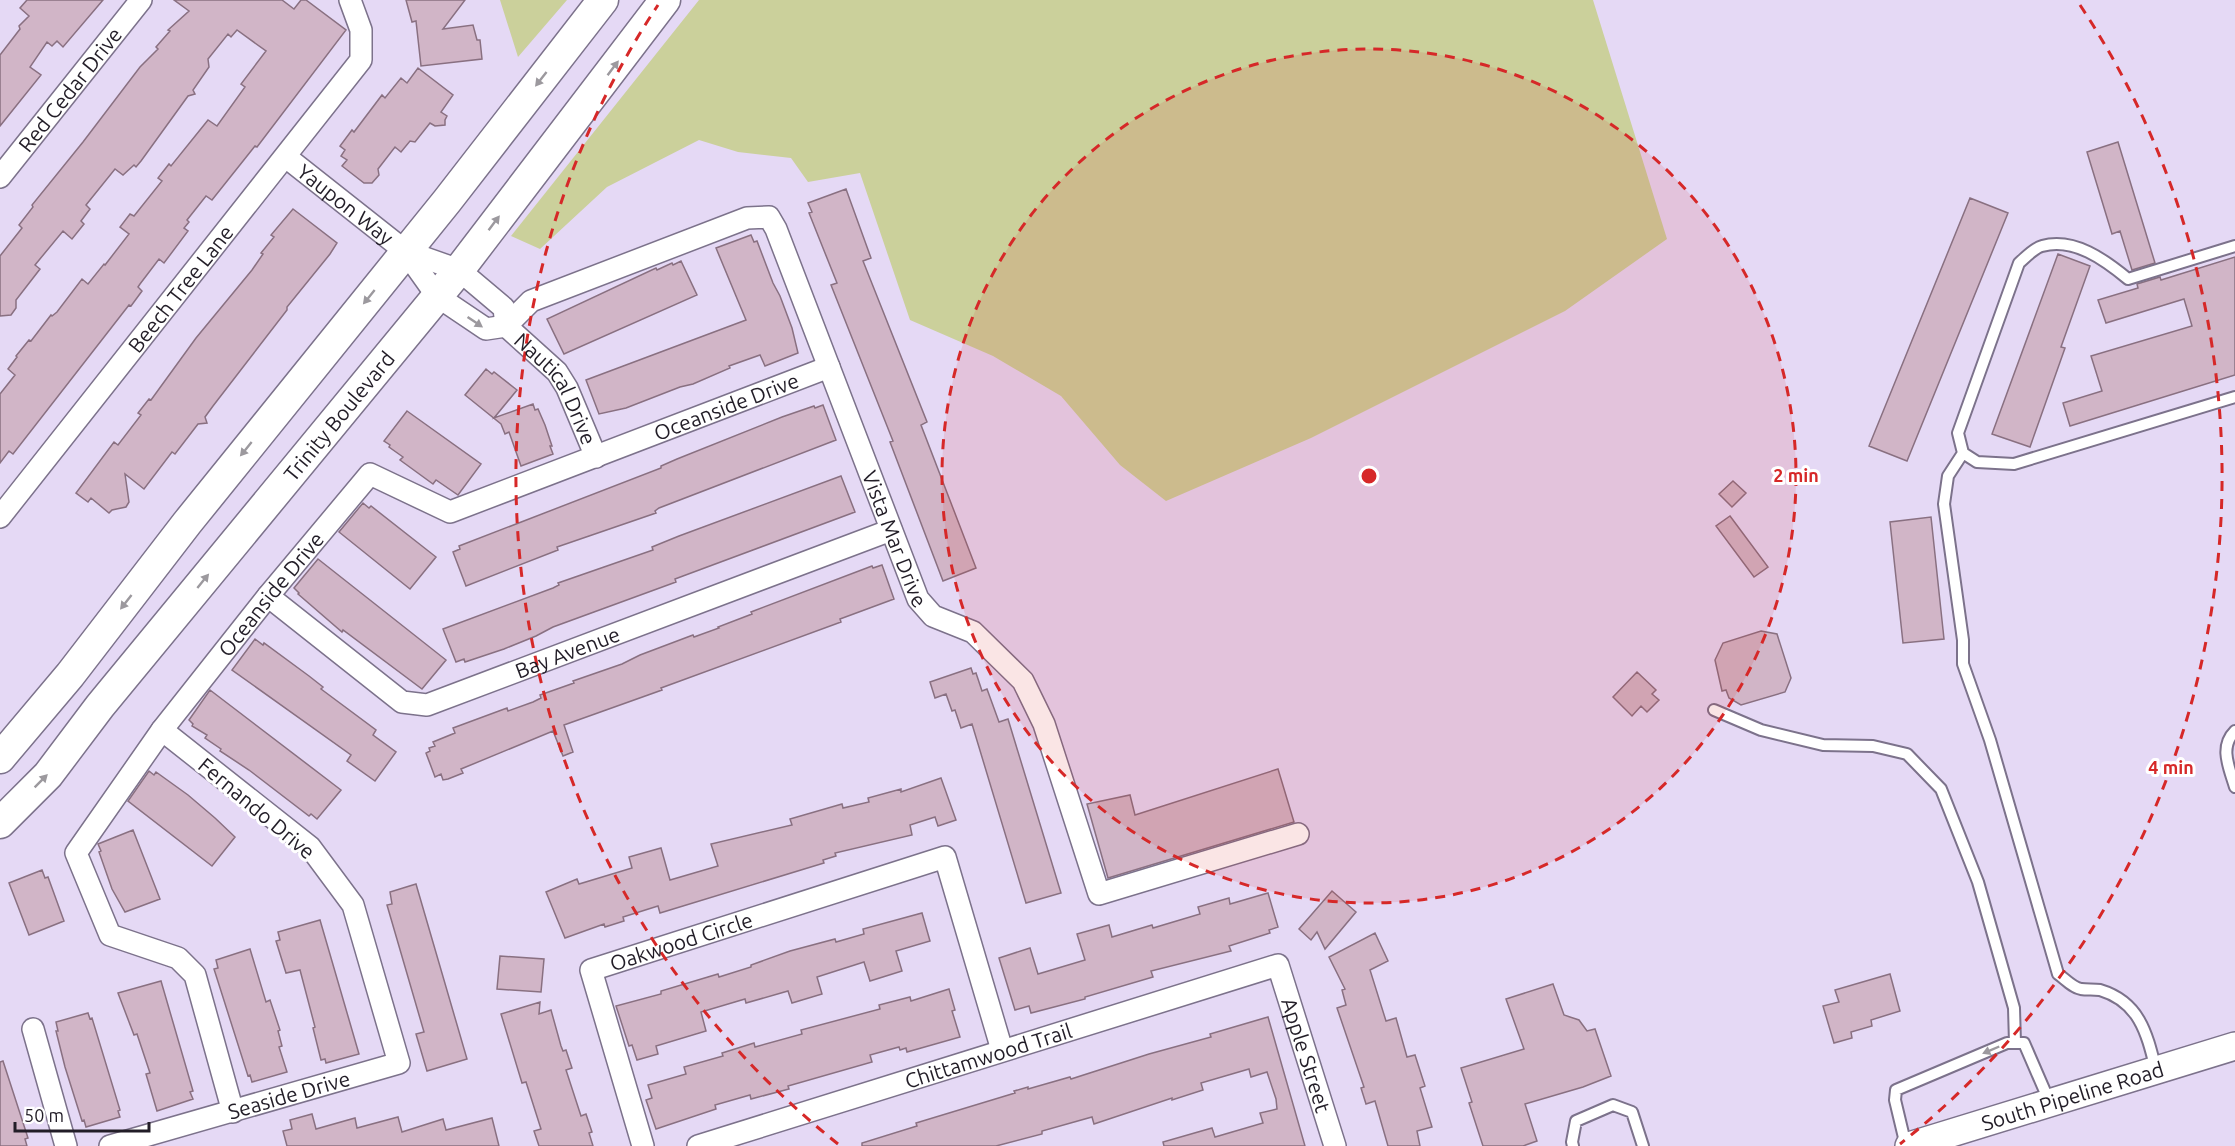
<svg xmlns="http://www.w3.org/2000/svg" width="2235" height="1146" viewBox="0 0 2235 1146" font-family="Ubuntu,sans-serif">
<style>
.green{fill:#cbd09b}
.building{fill:#d1b5c7;stroke:#897081;stroke-width:1.5}
.lines{fill:none;stroke-linecap:round;stroke-linejoin:round}
.service-casing{stroke:#7c728b;stroke-width:14}
.minor-casing{stroke:#7c728b;stroke-width:24}
.tertiary-casing{stroke:#7c728b;stroke-width:30}
.secondary-casing{stroke:#7c728b;stroke-width:33}
.service{stroke:#fff;stroke-width:10}
.minor{stroke:#fff;stroke-width:21}
.tertiary{stroke:#fff;stroke-width:27}
.secondary{stroke:#fff;stroke-width:30}
.oneway{fill:#9c999e}
.ring{fill:none;stroke:#d62828;stroke-width:3;stroke-dasharray:10 8}
.labels{text-anchor:middle;dominant-baseline:central;stroke-width:6;stroke-linejoin:round;paint-order:stroke}
.street-label{font-size:21px;fill:#221d27;stroke:#fff}
.centre{fill:#d62828;stroke:#fff;stroke-width:3}
.ring-label{font-size:18px;text-anchor:middle;font-weight:bold;fill:#d62828;stroke:#fff;stroke-width:6;stroke-linejoin:round;paint-order:stroke}
</style>
<rect width="100%" height="100%" fill="#e5d9f5"/>
<path class="green" d="M500,0H567L518,57Z
M699,0H1593L1667,239L1565,311L1311,438L1166,501L1120,465L1061,396L993,356L910,320L860,173L808,182L791,158L738,152L699,140L607,187L540,249L511,236Z"/>
<path class="building" d="M27,0H103L63,47L57,41L52,46L47,42L30,67L41,75L0,126V55L20,29L19,26L29,16L20,8Z
M174,0H282L294,9L301,0H306L346,30L257,147L255,146L212,200L206,196L187,220L189,222L184,228L188,231L164,263L159,259L140,284L138,287L142,291L131,306L129,305L13,454L9,451L0,463V394L15,375L8,369L17,357L16,356L29,340L31,341L51,315L52,316L57,312L82,279L88,284L104,264L105,265L129,234L120,227L130,214L134,216L162,181L158,178L169,164L171,166L204,125L208,120L217,126L245,87L241,84L266,51L237,30L231,37L228,34L208,59L209,67L193,90L195,94L188,96L141,161L136,167L134,165L123,175L115,169L86,205L90,209L81,221L84,224L72,239L63,231L35,265L40,269L16,300V308L11,315L0,316V256L22,228L19,225L33,207L32,205L83,142L140,67L158,49L156,47L170,31L168,30L189,11Z
M406,0H465L443,29L473,25L477,40H480L482,59L421,66L416,21L412,22Z
M418,68L453,95L441,112L447,116L445,120V125L435,126L430,123L415,142L410,141L401,152L395,147L378,169L379,175L372,183H364L342,166L347,160L341,156L345,150L340,146L352,130L354,132L382,95L385,98L401,78L407,83Z
M2118,142L2155,263L2132,270L2120,231L2112,234L2087,152Z
M846,189L871,258L863,261L927,422L921,425L976,568L943,581L890,442L893,441L831,285L837,283L809,213L812,212L808,203Z
M1970,198L2008,213L1907,461L1869,446Z
M293,209L337,243L330,254L287,307V310L213,406L205,417L207,423L198,424L175,454L172,452L144,489L125,474L129,502L126,507L112,510L109,513L91,498L88,502L76,493L114,442L118,445L141,415L138,413L149,399L151,400L196,338L252,270L263,254L261,253L274,237L271,235Z
M751,235L754,242L757,241L773,283L780,296L792,328L798,353L765,366L760,355L729,366L730,368L693,384L680,387L626,408L599,414L586,380L746,320L716,248Z
M2058,254L2090,266L2061,347L2065,348L2030,447L1992,434Z
M2235,257V375L2070,426L2063,403L2102,391L2091,356L2192,326L2184,299L2106,323L2098,300L2138,288L2137,284L2160,277L2161,280Z
M681,261L697,295L564,354L547,319L656,268L657,270L672,263L673,265Z
M486,369L492,374L494,372L517,390L494,418L533,404L535,410L538,409L545,425L552,446H550L553,454L521,466L509,432L505,434L501,424L465,395Z
M823,405L836,440L659,508L655,511L656,513L557,547L558,550L466,586L453,552L460,549L459,546L661,468V466L677,459L782,417L814,406L815,408Z
M407,411L481,464L458,495L436,480L433,484L400,460L403,457L389,447L390,445L384,441Z
M841,476L855,512L683,576L675,579L676,582L553,627L536,636L504,649L465,662L464,659L456,662L443,629L553,588L559,585L558,583L653,550L652,547L679,536Z
M1733,481L1746,493L1732,507L1719,494Z
M363,503L369,508L371,506L436,557L410,589L339,532Z
M1730,516L1768,567L1754,577L1716,526Z
M1931,517L1944,639L1903,643L1890,522Z
M318,559L446,660L422,689L343,630L342,632L298,594L299,593L294,588Z
M882,565L894,599L840,619L841,622L661,688L662,690L564,725L573,752L563,756L553,731L461,769L463,773L448,779L443,780L441,774L435,777L426,753L430,751L429,748L435,746L433,742L455,733L453,728L507,708L508,711L533,702L541,698L540,695L574,683L573,681L622,664L640,655L693,635L694,637L719,628L718,627L752,614L751,612L872,566L873,568Z
M1761,631L1777,634L1791,678L1785,692L1741,705L1729,698L1726,690L1722,691L1715,660L1723,643Z
M255,639L263,645L264,643L309,676L323,687L321,689L376,730L373,735L396,752L375,781L347,761L351,755L232,670Z
M971,668L973,674L976,673L982,691L987,689L999,722L1008,719L1061,893L1026,903L972,724L961,728L955,710L952,711L946,694L935,698L930,682Z
M1637,672L1656,690L1652,694L1659,700L1647,712L1641,706L1632,716L1613,697Z
M210,690L341,790L317,819L311,814L309,816L249,770L220,751L221,749L205,738L207,735L192,726L193,724L189,720Z
M1278,769L1294,822L1108,878L1087,804L1130,795L1135,815Z
M149,771L154,775L156,772L188,795L215,818L235,837L212,866L128,801Z
M941,778L956,820L938,826L935,817L910,825L912,835L835,853L836,856L823,860L824,863L660,913L658,906L623,917L624,921L605,927L604,924L565,938L546,892L577,879L579,884L632,868L629,857L661,848L670,880L718,866L711,844L792,825L790,819L842,804L843,808L869,802L868,798L901,789V792Z
M133,830L160,899L125,912L112,889L99,852L101,851L98,844Z
M42,870L45,878L48,877L64,921L29,935L9,883Z
M416,884L467,1059L427,1071L416,1034L424,1032L387,905L392,904L390,892Z
M1332,891L1356,912L1325,949L1317,932L1311,940L1299,929Z
M1268,893L1278,927L1269,930L1270,933L1229,946L1231,951L1151,971L1153,977L1085,997V999L1031,1013L1029,1006L1015,1010L999,958L1030,948L1038,974L1085,960L1077,934L1109,925L1112,937L1152,925L1153,928L1200,914L1198,907L1229,898L1230,904Z
M922,913L930,941L896,951L902,971L870,981L864,962L817,977L822,994L792,1003L788,991L746,1003L745,999L701,1012L706,1031L656,1046L658,1054L637,1060L632,1045L629,1046L616,1006L661,994V991L718,974L719,977L751,967V965L790,951L835,939L836,942L864,934L863,929Z
M320,920L359,1054L326,1063L325,1059L321,1060L313,1028L315,1027L300,970L286,973L276,941L280,940L278,932Z
M1375,933L1388,961L1370,970L1386,1021L1396,1018L1407,1057L1415,1055L1425,1086L1420,1088L1432,1127L1417,1131L1420,1146H1388L1375,1101L1366,1104L1361,1088L1364,1087L1337,1008L1346,1005L1342,990L1345,989L1329,957Z
M250,949L266,1002L270,1000L280,1030L278,1031L282,1046L279,1047L287,1072L252,1082L250,1075L248,1076L214,969L218,968L216,960Z
M500,956L544,959L541,992L497,989Z
M1890,974L1900,1011L1871,1020L1872,1026L1851,1032L1852,1038L1834,1043L1823,1006L1839,1002L1835,990Z
M161,981L193,1091L190,1092L193,1099L157,1111L146,1074L150,1073L137,1034L134,1035L118,993Z
M1553,984L1564,1015L1579,1020L1587,1031L1595,1029L1611,1076L1583,1087L1525,1104L1537,1141L1523,1146H1483L1469,1103L1472,1102L1461,1068L1524,1049L1506,999Z
M949,989L955,1010L952,1011L960,1037L907,1052L906,1048L900,1050L899,1047L870,1055L872,1062L788,1086L789,1089L751,1099L750,1095L715,1105L716,1109L656,1129L646,1100L652,1098L648,1085L686,1074L684,1067L723,1056L722,1053L754,1043L755,1047L802,1034L801,1030L880,1009L879,1005L910,997L911,1001Z
M540,1002L539,1014L551,1010L561,1046L563,1051L566,1050L572,1068L566,1070L581,1116L586,1114L592,1132L589,1133L593,1146H539L534,1131L541,1129L526,1082L522,1083L501,1014Z
M88,1013L90,1019L92,1018L120,1110L118,1111L120,1117L86,1127L84,1120L82,1121L65,1067L56,1031H58L56,1022Z
M1268,1017L1305,1146H1164L1163,1142L1212,1128L1215,1137L1263,1123L1260,1113L1277,1109L1276,1099L1267,1072L1251,1077L1249,1069L1201,1083L1203,1090L1172,1100V1098L1094,1124L1092,1117L1042,1131V1134L996,1146H862V1143L917,1126L916,1123L1015,1093L1014,1091L1028,1087V1089L1070,1077L1071,1079L1149,1054L1211,1037L1210,1034Z
M3,1061L28,1138L25,1139L27,1146H0V1062Z
M312,1114L316,1129L355,1118L357,1128L398,1117L402,1132L443,1119L446,1130L492,1118L499,1146H287L283,1131L292,1129L290,1120Z"/>
<g class="lines">
<defs>
<path id="service" d="M2235,246L2128,279C2105,260 2074,237 2042,246C2034,248 2026,257 2019,263L1958,433L1963,453L1977,462L2014,464L2235,397
M1963,453L1948,476L1944,504L1963,640V664L1990,740L2058,974C2065,979 2073,988 2081,989C2087,990 2094,989 2100,990C2140,1002 2147,1034 2156,1070
M1714,710L1761,730L1823,745L1873,746L1907,754L1941,789L1978,882L2014,1008L2015,1043
M2235,731C2219,747 2229,767 2235,787
M1573,1146L1572,1142L1576,1121L1613,1105L1632,1112L1643,1146
M1906,1146L1895,1100L1896,1090L2007,1043H2024L2050,1103"/>
<g id="minor">
<path id="s1" d="M286,157L405,251L437,296L486,329L506,326"/>
<path id="s2" d="M0,177L141,0"/>
<path id="s3" d="M405,251L459,270L504,308L506,326L557,372L567,388L596,457"/>
<path id="s4" d="M506,326L531,301L747,218L769,217L776,229L918,599L933,616L973,632L1023,681L1044,724L1099,894L1298,834"/>
<path id="s5" d="M0,517L361,60V30L350,0"/>
<path id="s6" d="M268,596L402,702L427,705L891,530"/>
<path d="M33,1029L66,1146"/>
<path id="s7" d="M233,1112L195,975L178,958L110,935L76,853L162,730L268,596L370,474L450,512L829,367"/>
<path id="s8" d="M110,1146L399,1063L353,905L310,847L162,730"/>
<path id="s9" d="M643,1146L591,970L945,857L1002,1050"/>
<path id="s10" d="M698,1146L1278,965L1335,1146"/>
</g>
<g id="tertiary">
<path id="s11" d="M1909,1146L2235,1046"/>
</g>
<g id="secondary">
<path d="M0,758L70,675L187,523L447,201L603,0"/>
<path id="s12" d="M0,823L48,775L100,706L459,270L665,0"/>
</g>
</defs>
<use href="#service" class="service-casing"/>
<use href="#minor" class="minor-casing"/>
<use href="#tertiary" class="tertiary-casing"/>
<use href="#secondary" class="secondary-casing"/>
<use href="#service" class="service"/>
<use href="#minor" class="minor"/>
<use href="#tertiary" class="tertiary"/>
<use href="#secondary" class="secondary"/>
</g>
<defs><path id="oneway-solid" d="M-6-.8H1V-3.2L6.5 0L1 3.2V.8H-6Z" transform="scale(1.5)"/></defs>
<g class="oneway">
<use href="#oneway-solid" transform="translate(613 68) rotate(-53)"/>
<use href="#oneway-solid" transform="translate(541 79) rotate(128)"/>
<use href="#oneway-solid" transform="translate(494 223) rotate(-53)"/>
<use href="#oneway-solid" transform="translate(369 297) rotate(129)"/>
<use href="#oneway-solid" transform="translate(475 322) rotate(34)"/>
<use href="#oneway-solid" transform="translate(246 449) rotate(129)"/>
<use href="#oneway-solid" transform="translate(203 581) rotate(-51)"/>
<use href="#oneway-solid" transform="translate(126 602) rotate(128)"/>
<use href="#oneway-solid" transform="translate(41 781) rotate(-45)"/>
<use href="#oneway-solid" transform="translate(1991 1050) rotate(157)"/>
</g>
<circle cx="1369" cy="476" r="427" fill="#d62828" fill-opacity=".12"/>
<g class="ring">
<circle cx="1369" cy="476" r="427"/>
<path d="M838 1144A853 853 0 0 1 658 5M2080 5A853 853 0 0 1 1900 1144"/>
</g>
<g class="labels">
<g class="street-label">
<text stroke="none"><textPath href="#s2" startOffset="112">Red Cedar Drive</textPath></text>
<text stroke="none"><textPath href="#s1" startOffset="76">Yaupon Way</textPath></text>
<text stroke="none"><textPath href="#s5" startOffset="291">Beech Tree Lane</textPath></text>
<text stroke="none"><textPath href="#s3" startOffset="216">Nautical Drive</textPath></text>
<text stroke="none"><textPath href="#s7" startOffset="1191">Oceanside Drive</textPath></text>
<text stroke="none"><textPath href="#s12" startOffset="530">Trinity Boulevard</textPath></text>
<text stroke="none"><textPath href="#s4" startOffset="634">Vista Mar Drive</textPath></text>
<text stroke="none"><textPath href="#s7" startOffset="651">Oceanside Drive</textPath></text>
<text stroke="none"><textPath href="#s6" startOffset="346">Bay Avenue</textPath></text>
<text transform="translate(257 808) rotate(40)">Fernando Drive</text>
<text stroke="none"><textPath href="#s9" startOffset="278">Oakwood Circle</textPath></text>
<text stroke="none"><textPath href="#s10" startOffset="304">Chittamwood Trail</textPath></text>
<text stroke="none"><textPath href="#s10" startOffset="702">Apple Street</textPath></text>
<text stroke="none"><textPath href="#s8" startOffset="186">Seaside Drive</textPath></text>
<text stroke="none"><textPath href="#s11" startOffset="171">South Pipeline Road</textPath></text>
</g>
</g>
<circle cx="1369" cy="476" r="9" class="centre"/>
<g class="ring-label">
<text x="1796" y="482">2 min</text>
<text x="2171" y="774">4 min</text>
</g>
<path d="M15 1122v9h134v-9" fill="none" stroke="#221d27" stroke-width="3"/>
<text x="24" y="1122" font-size="18" fill="#221d27" stroke="#ffffff" stroke-width="4.5" paint-order="stroke">50 m</text>
</svg>
